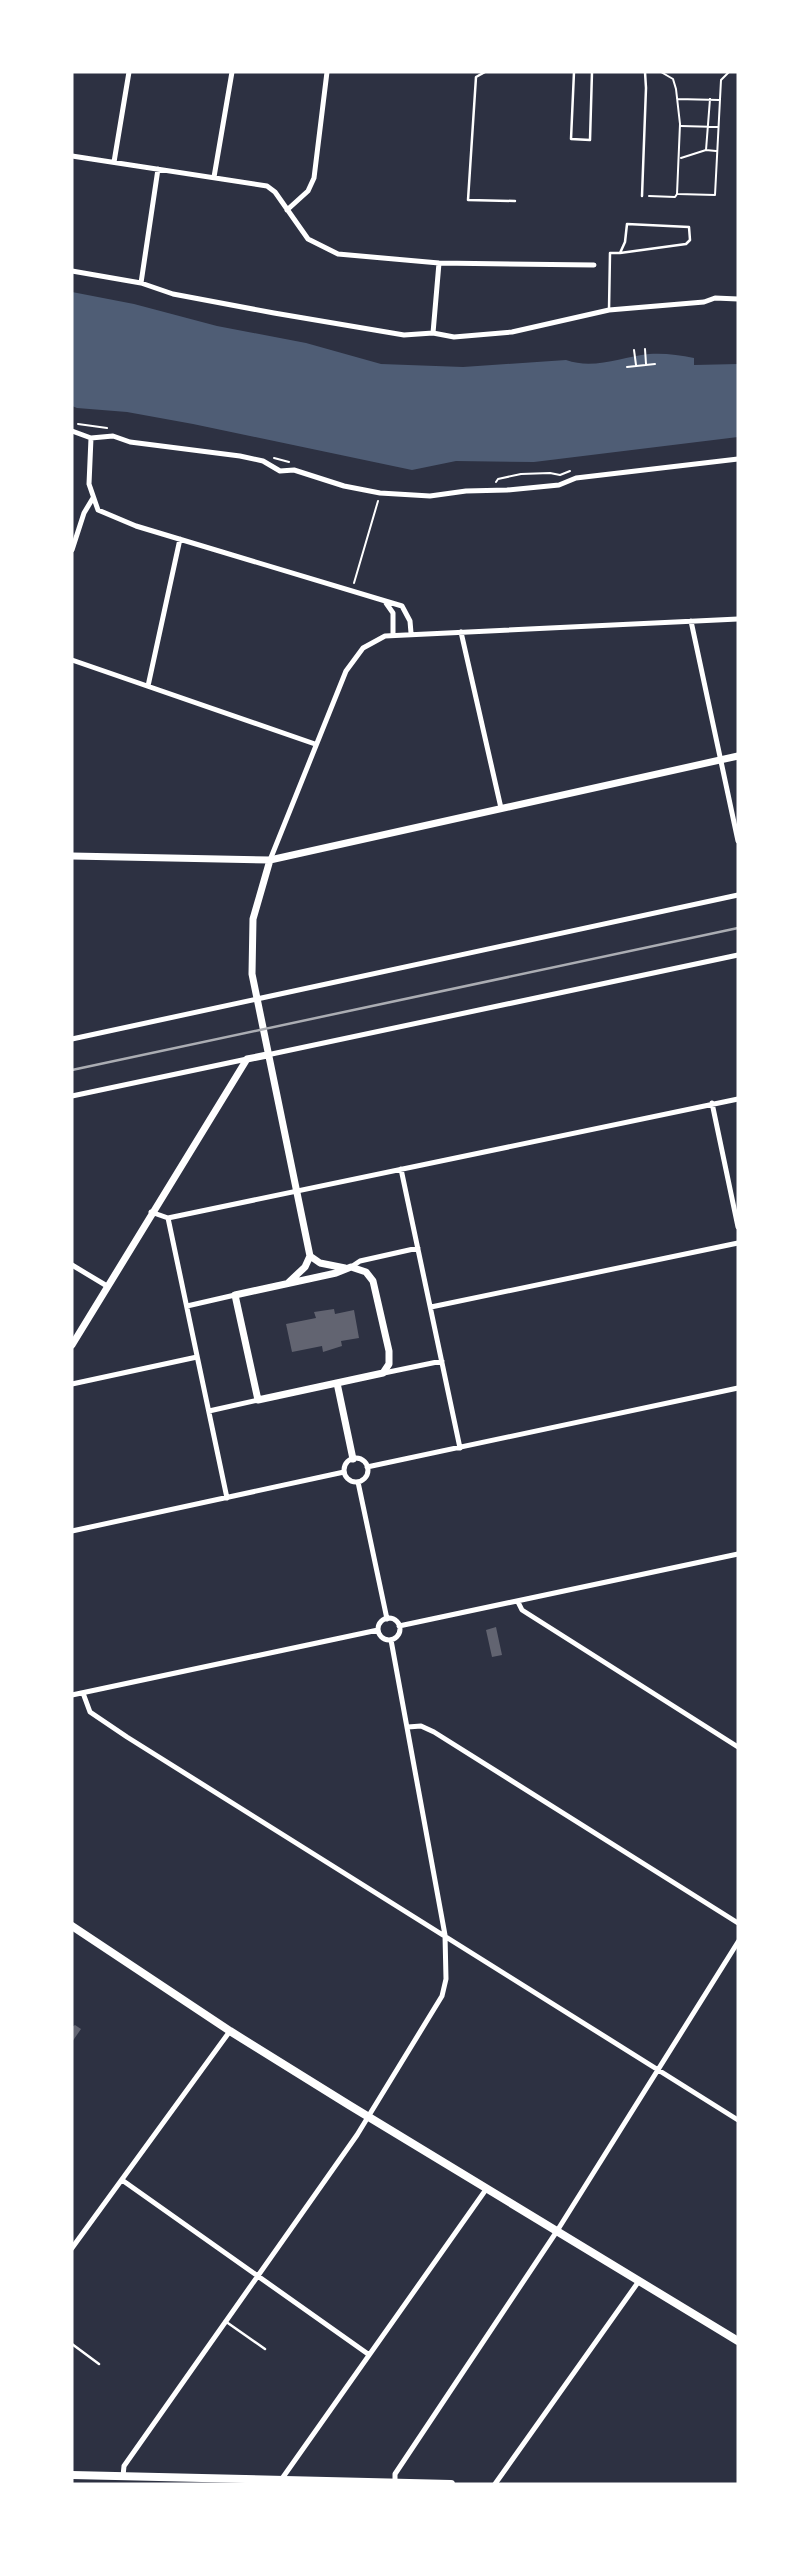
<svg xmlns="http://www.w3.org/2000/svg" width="810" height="2556" viewBox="0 0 810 2556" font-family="'Public Sans',sans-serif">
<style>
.water{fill:#4f5d75}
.building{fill:#626471}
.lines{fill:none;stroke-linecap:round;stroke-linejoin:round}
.path{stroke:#fff;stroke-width:2}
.service{stroke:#fff;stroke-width:2.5}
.minor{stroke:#fff;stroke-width:5}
.tertiary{stroke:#fff;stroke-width:7}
.secondary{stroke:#fff;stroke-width:8}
.rail{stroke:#abadb3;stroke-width:2.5}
</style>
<rect width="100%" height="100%" fill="#2d3142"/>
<path class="water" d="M72,292L134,304L217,326L306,343L381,364L463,367L566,360C594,370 621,357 649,354C665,353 679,355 694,358V365L738,364V437L534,462L456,461L412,470L193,424L127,412L77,408L72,406Z"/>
<path class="building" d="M334,1309L335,1314L354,1310L359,1338L341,1341L342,1346L323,1352L322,1346L292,1352L286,1324L316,1318L314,1312Z
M496,1627L502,1655L492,1657L486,1630Z
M75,2025L81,2029L72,2042V2027Z"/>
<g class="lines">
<path class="path" d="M677,99L719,100
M681,126L718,127
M706,150L710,99
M681,158L706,150L716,151
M678,194L715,195L721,80L729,72
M649,196L675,197L677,194L680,124L676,89L673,79L661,72
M645,349L646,364
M634,350L636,365
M627,367L655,364
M78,424L107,428
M274,458L289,462
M496,482L498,479L521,474L550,473L560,475L570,471
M354,583L378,501"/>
<path class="service" d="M485,72L476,77L468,200L515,201
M574,72L571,139L590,140L592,72
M642,196L646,88L645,72
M609,310L610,253H620L686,244L690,240L689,227L627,224L625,242L620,253
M225,2321L265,2349
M72,2344L99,2364"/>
<path class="minor" d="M72,156L267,186L275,192L308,239L338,254L439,263L594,265
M114,162L129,72
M214,177L232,72
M287,210L308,191L314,178L327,72
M72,271L141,283L173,294L274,313L404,335L433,333L454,337L512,332L609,310L704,302L715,298L738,299
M141,283L158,169
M433,333L439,263
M72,431L91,438L113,436L130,442L240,456L263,461L280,471L294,470L344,486L380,493L430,496L466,491L507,490L559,485L576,478L738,459
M91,438L89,484L98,510L136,526L402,606L410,621L411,633
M72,550L84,513L93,498
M386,603L393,613V634
M691,621L738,841
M461,632L501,808
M72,660L315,744
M148,686L180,539
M270,860L346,671L363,648L385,636L738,619
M72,1039L738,895
M267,1055L738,955
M72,1096L247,1059
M712,1103L738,1227
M401,1169L460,1448
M151,1212L168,1218L738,1099
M168,1218L227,1498
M72,1265L107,1286
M351,1267L360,1261L418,1248
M187,1306L235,1295
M431,1307L738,1243
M384,1373L442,1361
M72,1384L197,1357
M209,1411L258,1400
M344 1470a12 12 0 1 1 24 0a12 12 0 1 1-24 0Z
M367,1467L738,1388
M358,1482L387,1619
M72,1531L344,1472
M518,1602L522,1610L738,1747
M378 1629a11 11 0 1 1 22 0a11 11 0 1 1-22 0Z
M399,1626L738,1554
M83,1693L90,1712L127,1737L738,2120
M72,1695L378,1630
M408,1727L421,1726L434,1732L738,1923
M122,2180L368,2354
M72,2248L230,2031
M123,2476L124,2466L357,2135L442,1996L446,1979L445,1935L391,1640
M281,2480L487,2188
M395,2483V2474L557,2231L738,1942
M495,2484L639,2281"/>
<path class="tertiary" d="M72,856L270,860L738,756
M270,860L253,919L252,974L310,1256L305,1267L288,1283
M310,1256L320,1263L345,1268
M351,1267L366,1272L373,1281L389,1351V1364L383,1373L258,1400L235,1295L336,1273Z
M72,1345L247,1059L267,1055
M337,1383L353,1459"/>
<path class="secondary" d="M72,1926L230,2031L349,2105L738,2341
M72,2475L451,2484"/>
<path class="rail" d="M72,1070L738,928"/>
</g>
<rect width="810" height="2556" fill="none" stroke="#ffffff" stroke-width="147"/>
</svg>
